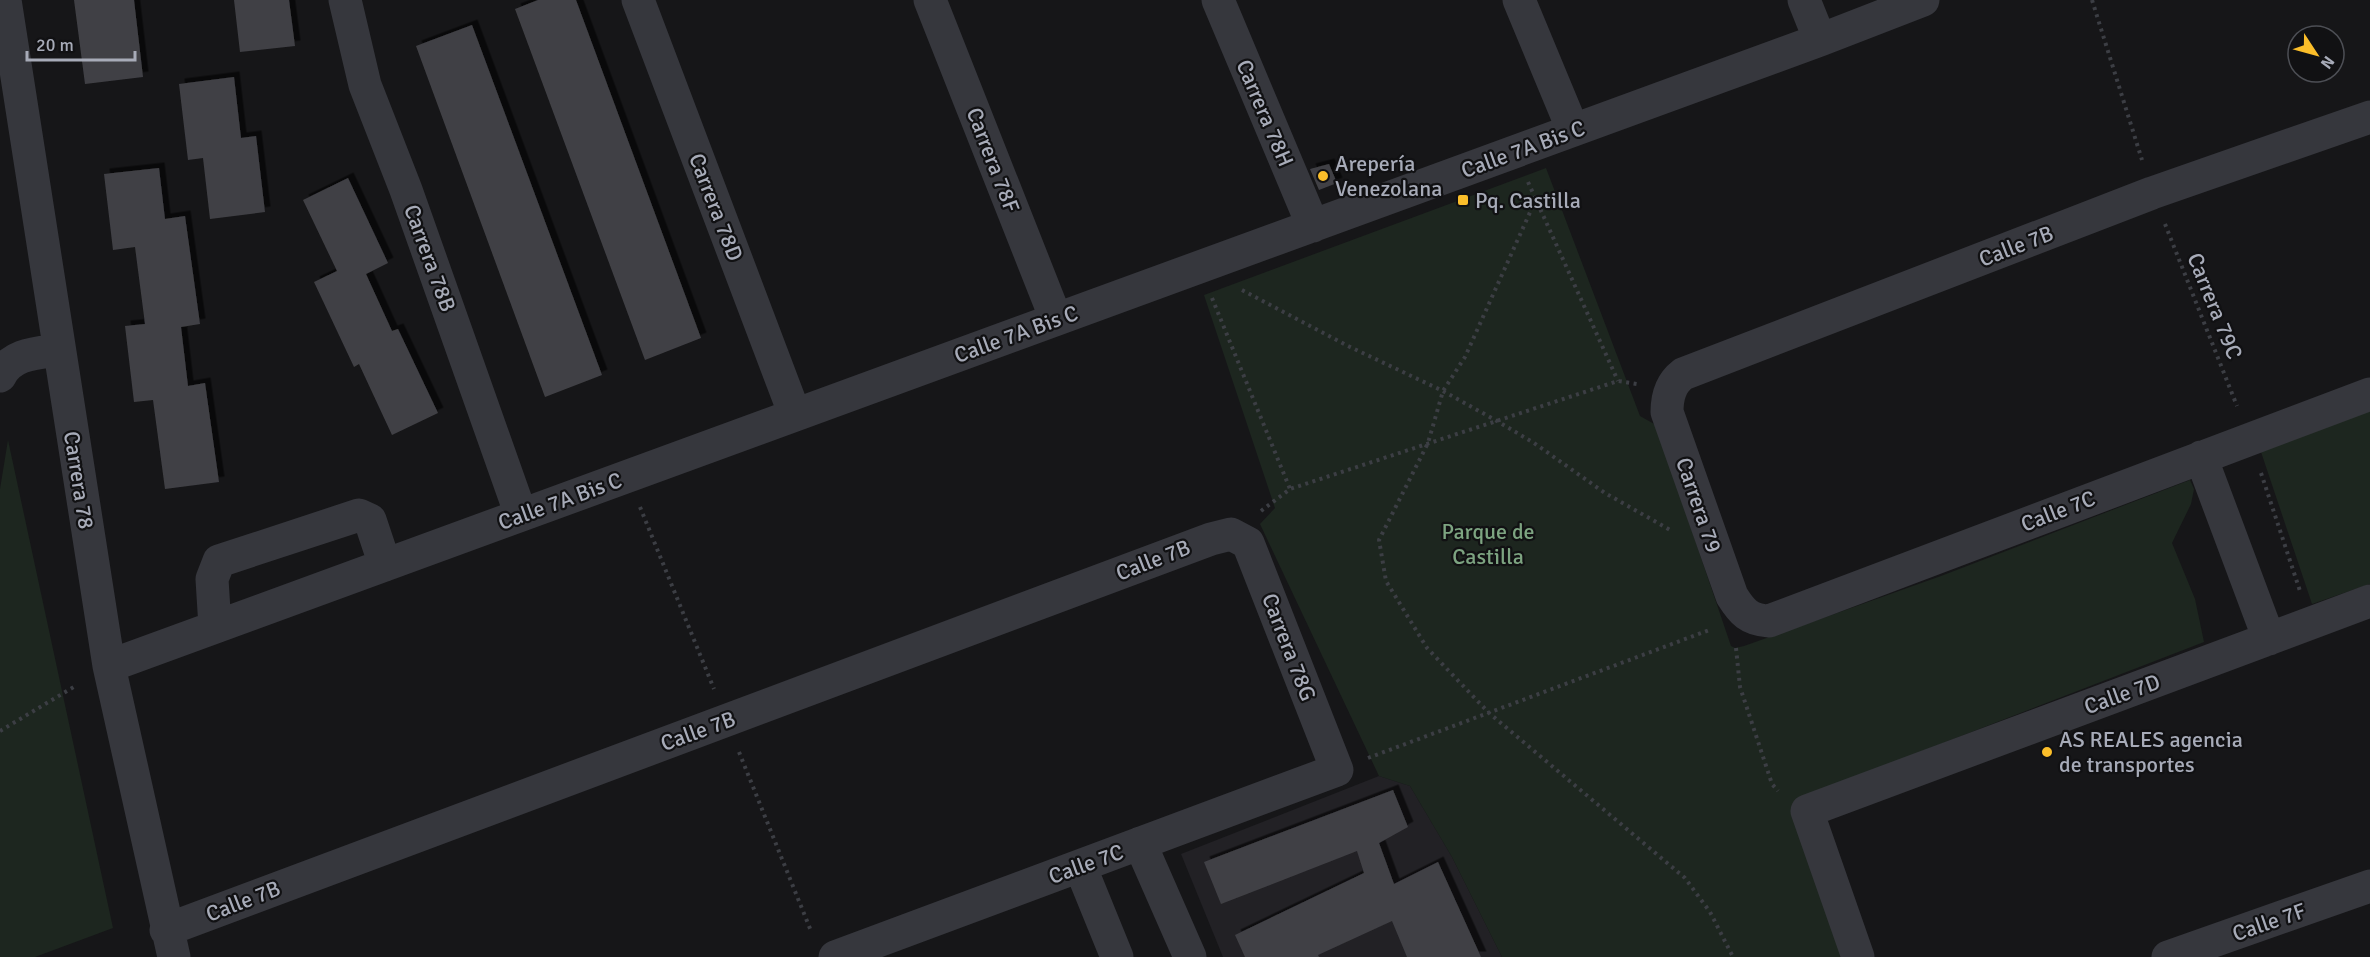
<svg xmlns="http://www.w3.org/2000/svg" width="2370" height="957" viewBox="0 0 2370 957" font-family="Signika,sans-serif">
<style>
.built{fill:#222125}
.green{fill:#1d261f}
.building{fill:#404045;filter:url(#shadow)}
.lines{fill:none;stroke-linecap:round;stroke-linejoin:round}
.path{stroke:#3c3e44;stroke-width:4;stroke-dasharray:3 4.5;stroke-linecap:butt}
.minor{stroke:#36373d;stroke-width:33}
.poi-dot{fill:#fbbe2a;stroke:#111113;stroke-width:2}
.labels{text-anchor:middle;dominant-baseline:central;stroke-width:4.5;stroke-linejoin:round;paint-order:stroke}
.street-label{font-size:22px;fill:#a7abb8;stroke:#111113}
.poi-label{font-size:22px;fill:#a7abb8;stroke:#111113;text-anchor:start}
.park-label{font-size:22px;fill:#7da481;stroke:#111113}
</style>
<defs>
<filter id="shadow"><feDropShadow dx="5.5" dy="-5.5" stdDeviation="0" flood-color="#0009"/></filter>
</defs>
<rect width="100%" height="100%" fill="#161618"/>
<path class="built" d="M1379,776L1410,786L1452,857L1502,957H1223L1181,854Z"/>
<path class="green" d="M1546,168L1640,416L1656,425L1731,646L1735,648L1744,646L1941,576L2190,480L2194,489L2191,504L2172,543L2195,599L2204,642L1796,800L1853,957H1502L1452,857L1410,786L1379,776L1260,524L1275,508L1204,295Z
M2370,404V584L2312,604L2258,443Z
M8,440L113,928L35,957H0V489Z"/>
<path class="building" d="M74,0H134L143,77L85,84Z
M234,0H289L295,46L240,52Z
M538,0H576L701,338L645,360L515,9Z
M472,25L602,375L545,397L416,46Z
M234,77L241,138L256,136L265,212L210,219L203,158L188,160L179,84Z
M1329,164L1337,183L1319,190L1310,169Z
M159,168L165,219L185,216L200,324L181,327L188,386L205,383L219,482L165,489L153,400L134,402L125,326L145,324L135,247L113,250L104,174Z
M348,178L388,263L366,274L392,331L398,329L438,413L392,435L359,364L354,367L314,282L337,271L303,200Z
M1393,790L1408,827L1379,843L1394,884L1438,862L1481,957H1407L1392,921L1318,955L1319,957H1245L1235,935L1364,873L1357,851L1221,904L1204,862Z"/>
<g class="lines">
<path class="path" d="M2092,0L2142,160
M1528,182L1618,381
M1536,199L1465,357L1443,391L1428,443L1379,540L1386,581L1427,648L1489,713L1685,878L1710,912L1733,957
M2165,224L2237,406
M1242,290L1348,346L1443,391L1497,421L1534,443L1605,493L1672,531
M1212,298L1290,489
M2261,473L2300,591
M640,507L714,689
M1261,511L1290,489L1618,381L1637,384
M1736,648L1740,687L1772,784L1778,791
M0,731L77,685
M739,752L811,931
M1368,758L1712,629"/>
<path class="minor" d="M5,0L109,666L174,957
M345,0L365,85L406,190L521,515
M638,0L795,415
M930,0L1056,319
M1218,0L1313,226
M1519,0L1573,130
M1804,0L1820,40
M2370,117L2152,193L1683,374C1670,384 1667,397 1667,412L1732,596C1742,612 1749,620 1769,621L2370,394
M0,376C11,354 36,353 58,350
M2201,457L2269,639
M215,627L212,579L219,561L359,515L370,520L385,565
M109,666L1820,40L1923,0
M1140,843L1190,957
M1080,866L1117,957
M166,930L1211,539L1231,534L1248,543L1337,770L835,957
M1858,957L1807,811L2370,601
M2168,957L2370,886"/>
</g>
<g class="poi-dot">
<circle cx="1323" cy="176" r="6"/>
<rect x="1457" y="194" width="12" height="12" rx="3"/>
<circle cx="2047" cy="752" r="6"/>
</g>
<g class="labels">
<g class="street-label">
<text transform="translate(1265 113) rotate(67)">Carrera 78H</text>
<text transform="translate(1523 149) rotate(-20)">Calle 7A Bis C</text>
<text transform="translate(993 160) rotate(69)">Carrera 78F</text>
<text transform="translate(716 207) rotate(69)">Carrera 78D</text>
<text transform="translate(2016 246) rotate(-21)">Calle 7B</text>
<text transform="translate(430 258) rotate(70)">Carrera 78B</text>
<text transform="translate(2215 306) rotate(68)">Carrera 79C</text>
<text transform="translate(1016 334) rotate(-20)">Calle 7A Bis C</text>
<text transform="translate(79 480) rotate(81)">Carrera 78</text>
<text transform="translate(560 501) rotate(-20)">Calle 7A Bis C</text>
<text transform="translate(1699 505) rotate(71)">Carrera 79</text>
<text transform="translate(2058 511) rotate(-21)">Calle 7C</text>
<text transform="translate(1153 560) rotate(-21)">Calle 7B</text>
<text transform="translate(1289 647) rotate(69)">Carrera 78G</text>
<text transform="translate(2122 694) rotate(-20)">Calle 7D</text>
<text transform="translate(698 731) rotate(-20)">Calle 7B</text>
<text transform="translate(1086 864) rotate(-20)">Calle 7C</text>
<text transform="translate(243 901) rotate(-21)">Calle 7B</text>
<text transform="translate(2269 922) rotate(-19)">Calle 7F</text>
</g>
<g class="poi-label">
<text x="1335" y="163">Arepería<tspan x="1335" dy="25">Venezolana</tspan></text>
<text x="1475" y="200">Pq. Castilla</text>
<text x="2059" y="739">AS REALES agencia<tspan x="2059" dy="25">de transportes</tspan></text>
</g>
<g class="park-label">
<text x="1488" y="531">Parque de<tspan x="1488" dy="25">Castilla</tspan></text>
</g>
</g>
<g transform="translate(2316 54) rotate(126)"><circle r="28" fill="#111113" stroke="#4d4f55" stroke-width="1.5"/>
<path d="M0-4.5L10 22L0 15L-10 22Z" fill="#fbbe2a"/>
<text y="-9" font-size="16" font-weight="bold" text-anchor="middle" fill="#a7abb8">N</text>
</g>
<path d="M27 51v9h108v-9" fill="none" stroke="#a7abb8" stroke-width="3"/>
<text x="36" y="51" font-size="18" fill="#a7abb8" stroke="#111113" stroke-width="4.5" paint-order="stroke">20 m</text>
</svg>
